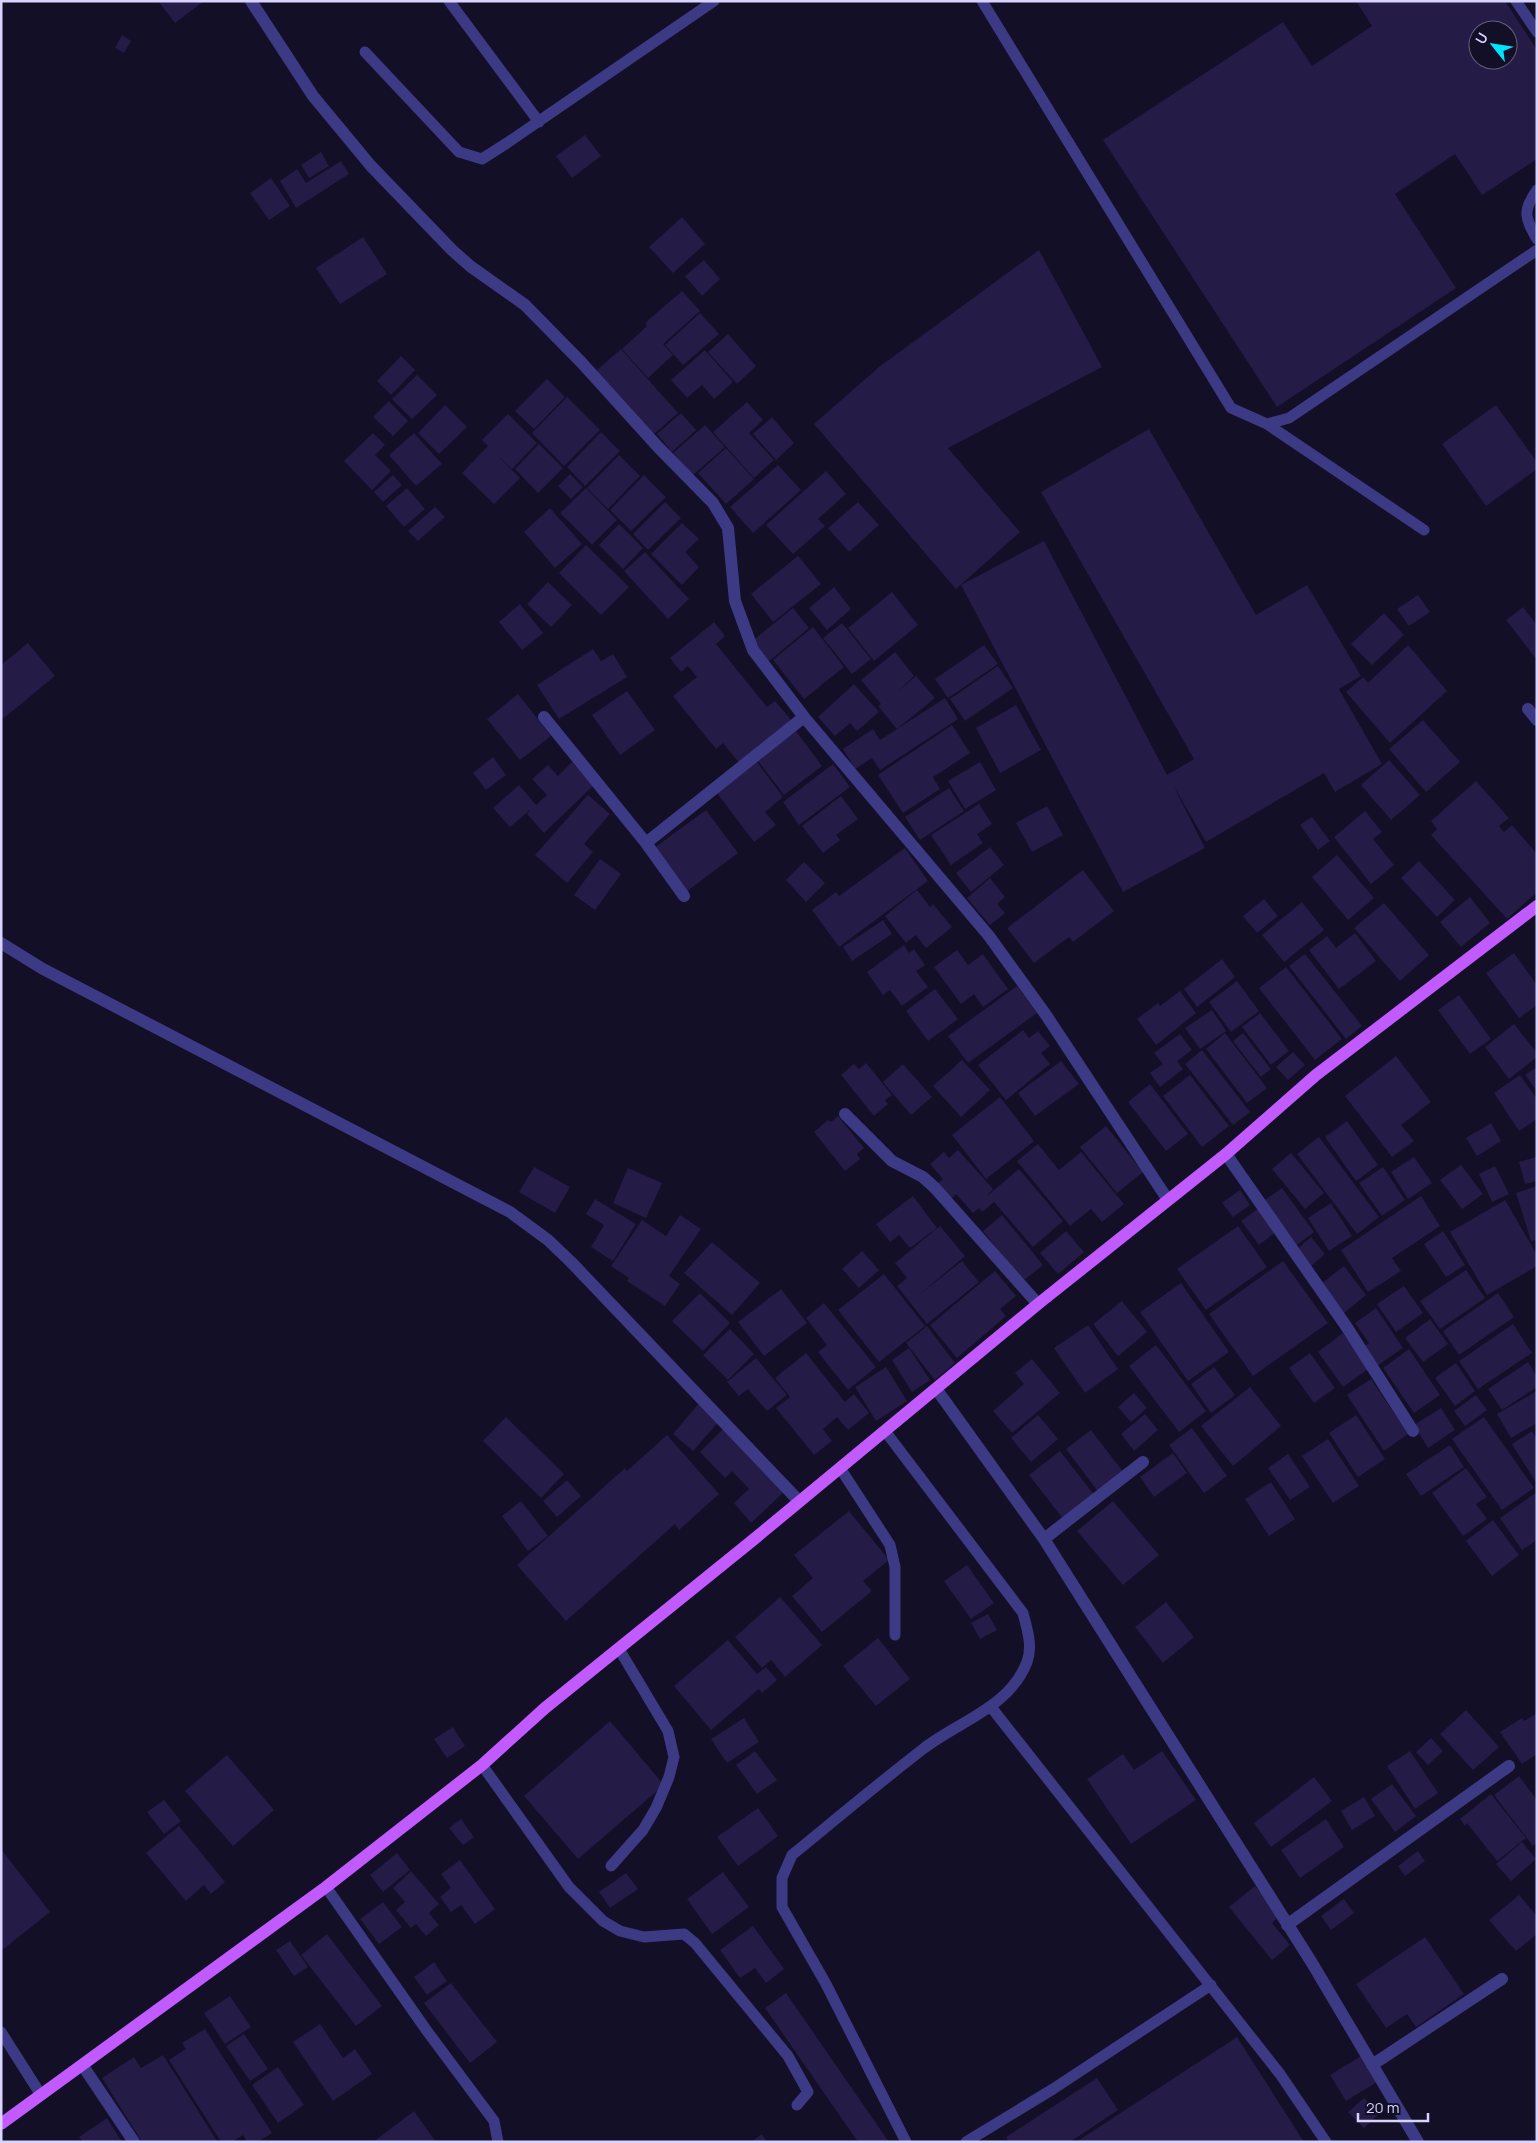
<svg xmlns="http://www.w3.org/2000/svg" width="1538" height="2143" viewBox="0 0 1538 2143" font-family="Manrope,sans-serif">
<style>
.building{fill:#241b47;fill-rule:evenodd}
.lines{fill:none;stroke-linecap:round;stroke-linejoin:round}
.lane{stroke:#3d3a85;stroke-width:11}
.street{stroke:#3d3a85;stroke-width:12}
.primary{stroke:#c25bff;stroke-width:12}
</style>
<rect width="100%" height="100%" fill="#130f26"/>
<path class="building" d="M158,1H204L175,23Z
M1356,1H1505L1537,50V159L1482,195L1455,154L1395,194L1456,288L1277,407L1103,140L1283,22L1312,66L1372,26ZM1478,30H1508V60H1478Z
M122,35L131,41L124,53L115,48Z
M585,135L601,156L572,178L556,156Z
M321,152L329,166L309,178L301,165Z
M341,161L349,174L296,208L280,181L297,169L306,183Z
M271,178L290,206L269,220L250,193Z
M682,217L705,244L673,273L649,247Z
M363,237L387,274L340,304L316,268Z
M1039,250L1102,367L948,448L1020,532L956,589L814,424L879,367Z
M704,260L720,279L702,296L685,276Z
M682,291L700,311L663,344L673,355L648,378L622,349L647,326L645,323Z
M700,313L719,334L683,365L665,345Z
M728,334L756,366L737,384L708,352Z
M621,349L678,413L653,435L596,371Z
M705,350L733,382L714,399L702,385L687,398L671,380Z
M401,356L415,370L391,395L377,381Z
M417,375L437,395L412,419L392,399Z
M547,379L565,397L534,429L515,411Z
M567,397L600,430L564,466L532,433Z
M389,401L408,421L393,436L373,417Z
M747,402L763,420L749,433L774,460L754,478L713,432Z
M445,405L467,427L439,454L418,433Z
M1496,405L1537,462V469L1486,506L1442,444Z
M681,413L696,430L672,452L657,434Z
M508,414L537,443L512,469L496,454L520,478L494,504L462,473L488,446L482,440Z
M772,417L794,443L776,460L753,434Z
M705,425L725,447L693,475L673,453Z
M1149,429L1256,615L1307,585L1361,676L1339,689L1382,764L1335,792L1324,773L1206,842L1173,785L1205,848L1123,892L961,585L1044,541L1167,775L1194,759L1041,492Z
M601,432L620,451L585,486L567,467Z
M373,433L385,445L375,455L391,471L372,490L344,461Z
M414,433L442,464L416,486L389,455Z
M539,444L563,468L538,493L515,469Z
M726,448L754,479L726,504L698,473Z
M619,455L640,476L608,509L587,488Z
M778,465L801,490L753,533L730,507Z
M826,471L846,494L818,519L825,526L793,554L766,525Z
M570,474L583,487L571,499L558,486Z
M393,475L402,485L383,502L374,492Z
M644,475L666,497L631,531L610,510Z
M407,488L425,509L404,527L386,506Z
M586,488L617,520L592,545L560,513Z
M665,502L681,518L648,550L633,534Z
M858,502L879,525L849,552L828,528Z
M435,507L445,517L418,541L408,531Z
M550,508L582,544L555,568L524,532Z
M682,523L699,539L685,552L699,567L682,585L651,554Z
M619,524L643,548L623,569L599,545Z
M586,545L629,587L601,615L559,573Z
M645,552L689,599L668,619L624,571Z
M798,556L821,584L773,622L751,594Z
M548,582L572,605L551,627L527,604Z
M834,587L851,609L827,630L809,608Z
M892,592L918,625L874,661L848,628Z
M1418,595L1430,612L1409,626L1397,609Z
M520,604L543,633L522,650L499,622Z
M1523,607L1537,625V660L1506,620Z
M793,608L809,628L768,662L751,642Z
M1384,613L1404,635L1372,665L1351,644Z
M714,622L725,636L716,644L767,707L775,701L792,721L740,764L723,743L716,749L673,696L697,677L688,666L681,672L670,658Z
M842,623L871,659L852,674L823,638Z
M813,627L844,667L804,699L773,660Z
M28,643L55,676L4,718L1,716V665Z
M984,645L998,664L948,698L935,679Z
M1408,645L1447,691L1390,743L1346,692L1363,677L1368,683Z
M593,649L601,661L613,654L627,677L559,719L537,685Z
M895,652L914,676L897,692L916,676L935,698L897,729L878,706L881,704L861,680Z
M998,666L1013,688L965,721L950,699Z
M854,684L879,712L857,731L850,723L835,736L818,717Z
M627,691L655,730L620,755L592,715Z
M518,694L551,736L520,760L487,719Z
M945,698L958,719L880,770L872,758L855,769L843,749L873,729L880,740Z
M1016,705L1041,750L1000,773L976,728Z
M1423,720L1460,762L1426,792L1389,749Z
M952,725L970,753L933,777L940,789L903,813L878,775Z
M796,731L822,766L784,795L758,761Z
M493,757L506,775L486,790L473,773Z
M1389,760L1420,795L1391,820L1361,785Z
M572,762L594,785L544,833L527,814L531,809L510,827L493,808L519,785L536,805L547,795L532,779L548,765L558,776Z
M757,762L783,797L765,812L776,825L754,842L717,793Z
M980,762L996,790L965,809L948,781Z
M833,764L850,787L799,825L783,802Z
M1476,781L1509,818L1499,826L1504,832L1512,825L1537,854V892L1507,919L1431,835L1437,829L1431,821Z
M949,788L964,811L920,840L905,817Z
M588,795L610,814L584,844L593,852L567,883L535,855Z
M841,796L858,819L836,835L840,840L823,853L802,826Z
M979,804L992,824L977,834L983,843L951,865L931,835Z
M1047,806L1063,835L1032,852L1016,823Z
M706,810L738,853L686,892L654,848Z
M1365,811L1382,832L1373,839L1394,865L1371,884L1334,837Z
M1312,817L1330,841L1318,850L1300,825Z
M990,847L1004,865L971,892L956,873Z
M905,848L928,881L839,947L812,910L836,892L839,896Z
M1337,855L1374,898L1348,920L1312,877Z
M600,859L621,874L595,910L574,895Z
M1419,861L1455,900L1437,917L1401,878Z
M804,862L825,883L806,902L786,880Z
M1083,870L1114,911L1073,942L1069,937L1034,963L1007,928Z
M990,878L1005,897L997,904L1005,913L990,925L967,898Z
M917,890L930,907L933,904L952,927L926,948L916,935L906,943L885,916Z
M1470,897L1490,923L1461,947L1440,922Z
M1264,899L1278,916L1257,933L1243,916Z
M1302,902L1324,930L1284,962L1262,935Z
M1384,903L1429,955L1400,981L1354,928Z
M883,920L892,934L852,961L843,947Z
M1355,933L1376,961L1339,989L1309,950L1327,936L1336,948Z
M904,945L909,953L914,949L925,965L916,971L928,987L902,1006L890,990L883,995L867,972Z
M957,950L968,965L983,954L1008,989L983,1007L974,994L961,1004L934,967Z
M1514,953L1537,985V1005L1519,1018L1486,973Z
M1305,954L1362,1026L1346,1039L1289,966Z
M1222,959L1235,977L1197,1007L1184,989Z
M1286,967L1342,1039L1315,1060L1259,988Z
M1237,981L1259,1011L1231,1032L1209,1002Z
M1017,986L1037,1013L968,1063L948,1036Z
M935,989L958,1019L928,1041L906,1011Z
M1180,991L1196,1013L1156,1045L1137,1019L1158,1003L1160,1006Z
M1459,995L1491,1039L1470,1054L1438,1010Z
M1212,1010L1226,1031L1200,1049L1185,1028Z
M1260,1013L1289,1051L1271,1065L1242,1027Z
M1514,1024L1537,1053V1057L1509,1079L1485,1047Z
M1023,1030L1029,1038L1038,1031L1050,1046L1041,1053L1050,1064L1006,1100L978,1065Z
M1225,1033L1267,1088L1247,1103L1206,1049Z
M1243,1033L1271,1069L1261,1077L1233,1041Z
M1180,1034L1192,1050L1177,1061L1183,1069L1160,1087L1150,1073L1163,1064L1154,1053Z
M1202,1050L1250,1112L1233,1125L1185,1064Z
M1293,1052L1305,1065L1288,1080L1276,1067Z
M1396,1056L1431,1102L1401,1125L1414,1141L1392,1157L1345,1096Z
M962,1060L990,1090L961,1117L933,1086Z
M1061,1061L1079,1084L1035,1116L1018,1093Z
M866,1063L892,1095L885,1100L888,1104L874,1116L841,1075L854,1064L859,1069Z
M903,1064L932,1097L911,1115L883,1082Z
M1537,1067V1091L1525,1075Z
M1190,1075L1229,1126L1202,1147L1163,1096Z
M1520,1075L1537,1099V1119L1519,1131L1494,1093Z
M1150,1084L1188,1134L1166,1151L1128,1102Z
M1000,1097L1034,1141L986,1179L952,1135Z
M838,1116L864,1148L857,1154L860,1159L845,1171L814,1132L828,1120L831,1122Z
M1347,1121L1378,1165L1356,1181L1325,1137Z
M1491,1123L1501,1141L1477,1156L1466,1138Z
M1106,1126L1143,1172L1117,1193L1080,1147Z
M1319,1137L1379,1217L1357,1234L1297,1154Z
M1038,1144L1059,1170L1081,1152L1124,1204L1102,1222L1091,1209L1070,1226L1017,1161Z
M958,1150L993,1189L987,1196L1019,1169L1063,1221L1033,1247L994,1202L982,1212L979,1208L973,1213L956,1194L951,1199L938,1183L943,1179L930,1164L944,1152L949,1158Z
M1291,1153L1324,1193L1305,1209L1272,1169Z
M1414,1157L1432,1183L1408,1199L1391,1172Z
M1536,1157L1537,1181L1525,1184L1519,1162Z
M1461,1165L1483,1194L1462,1209L1440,1180Z
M1495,1166L1509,1194L1492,1202L1479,1174Z
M534,1167L570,1187L555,1213L519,1192Z
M1383,1167L1405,1200L1382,1216L1359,1183Z
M628,1168L662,1183L646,1218L613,1203Z
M1537,1186V1240L1531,1241L1516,1193Z
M1282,1188L1314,1232L1294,1247L1262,1202Z
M1240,1190L1250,1205L1233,1217L1222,1203Z
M913,1196L937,1228L910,1248L899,1235L890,1242L876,1224Z
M1421,1196L1440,1226L1392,1258L1401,1271L1368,1292L1341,1250Z
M595,1199L636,1224L613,1261L591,1247L604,1225L586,1214Z
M1505,1200L1537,1255V1266L1487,1295L1450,1232Z
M1331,1203L1352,1236L1329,1251L1308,1218Z
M1259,1208L1276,1232L1259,1245L1241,1221Z
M680,1215L701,1229L669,1276L680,1284L665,1306L627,1281L629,1278L611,1266L642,1220L666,1236Z
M1002,1215L1043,1265L1023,1281L983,1231Z
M940,1226L965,1256L920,1294L962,1261L979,1282L927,1324L897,1286L907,1278L895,1263Z
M1238,1226L1267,1267L1206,1310L1177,1269Z
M1066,1231L1084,1252L1058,1274L1040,1253Z
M1443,1231L1465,1265L1446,1277L1424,1244Z
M1311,1237L1325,1254L1311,1266L1297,1249Z
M712,1242L760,1283L732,1315L684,1273Z
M862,1251L879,1270L859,1288L842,1269Z
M1283,1261L1328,1323L1253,1376L1209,1314Z
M1344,1266L1366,1295L1344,1313L1321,1284Z
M1466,1270L1485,1298L1440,1329L1420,1301Z
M995,1271L1016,1296L1000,1309L1006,1316L957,1358L930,1325Z
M884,1274L925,1326L879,1362L838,1310Z
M1181,1283L1229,1352L1188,1381L1140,1312Z
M1404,1286L1423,1313L1396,1332L1377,1304Z
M781,1289L807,1323L764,1356L738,1322Z
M700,1293L730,1323L703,1351L672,1321Z
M1498,1293L1514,1317L1459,1355L1443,1331Z
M1122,1301L1147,1332L1118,1356L1093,1324Z
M824,1303L876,1367L848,1390L818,1352L827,1345L806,1318Z
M1376,1308L1403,1348L1377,1366L1363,1347L1369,1343L1355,1323Z
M1430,1319L1448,1344L1423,1362L1405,1338Z
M1513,1324L1532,1353L1478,1389L1459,1361Z
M1088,1325L1118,1369L1085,1393L1054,1348Z
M927,1326L955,1363L935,1380L906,1343Z
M730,1329L754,1354L728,1380L703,1355Z
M1343,1333L1368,1369L1343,1387L1318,1352Z
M1156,1345L1206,1411L1179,1432L1129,1366Z
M909,1348L930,1380L912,1392L892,1360Z
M1409,1349L1440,1395L1414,1413L1383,1368Z
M806,1353L845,1402L854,1394L869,1413L848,1430L837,1417L823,1429L832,1441L814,1455L776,1408L790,1397L775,1378Z
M1310,1353L1335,1388L1314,1403L1289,1368Z
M756,1358L787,1395L767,1411L748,1389L739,1396L727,1382Z
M1032,1359L1060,1393L1012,1433L993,1411L1024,1384L1015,1373Z
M1528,1362L1537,1377V1387L1502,1410L1488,1389Z
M1456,1363L1475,1391L1455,1406L1435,1378Z
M886,1367L907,1401L876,1421L855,1387Z
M1214,1367L1235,1395L1211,1413L1191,1384Z
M1371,1379L1408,1434L1384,1451L1347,1395Z
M1250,1387L1281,1426L1233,1466L1201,1426Z
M1537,1391V1423L1511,1438L1497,1414Z
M1134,1393L1147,1408L1131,1422L1118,1407Z
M1476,1395L1487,1410L1465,1426L1454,1411Z
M700,1402L720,1420L693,1451L673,1434Z
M1441,1408L1455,1430L1428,1448L1414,1425Z
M1145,1414L1158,1430L1134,1451L1121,1434Z
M1038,1415L1058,1439L1031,1462L1011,1438Z
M1356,1415L1385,1459L1358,1477L1329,1433Z
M506,1417L564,1474L541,1498L483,1441Z
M1484,1417L1534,1488L1502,1510L1452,1439Z
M725,1427L785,1491L751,1523L734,1503L749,1489L732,1471L725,1478L700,1452Z
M1192,1428L1227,1476L1204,1493L1169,1445Z
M1091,1430L1124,1473L1099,1493L1066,1449Z
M1532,1431L1537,1439V1484L1512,1444Z
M667,1435L719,1494L679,1530L675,1524L566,1621L517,1565L625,1468L627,1471Z
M1328,1439L1359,1486L1333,1503L1302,1456Z
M1450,1445L1464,1467L1421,1496L1406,1474Z
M1060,1451L1095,1496L1064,1520L1029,1475Z
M1173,1453L1187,1473L1154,1497L1140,1477Z
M1288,1454L1310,1487L1290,1500L1268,1468Z
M1466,1468L1487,1497L1476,1504L1487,1519L1463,1536L1432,1493Z
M567,1480L581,1496L557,1517L543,1501Z
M1271,1482L1295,1519L1269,1536L1245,1499Z
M1537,1492V1540L1522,1550L1500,1518Z
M521,1501L548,1536L528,1551L502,1516Z
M1113,1501L1159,1555L1123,1585L1077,1531Z
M849,1511L889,1560L863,1581L872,1591L822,1632L792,1596L813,1578L794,1555Z
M1493,1520L1519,1555L1492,1576L1466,1541Z
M967,1565L994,1603L971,1619L944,1581Z
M780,1597L822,1645L785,1677L771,1660L762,1668L735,1637Z
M1166,1602L1194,1637L1163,1663L1135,1627Z
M988,1614L997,1630L980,1639L971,1623Z
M878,1638L910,1679L876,1706L843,1666Z
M728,1640L757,1674L766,1667L777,1680L762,1693L759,1689L711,1730L674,1686Z
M1466,1710L1499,1747L1473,1770L1440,1734Z
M1537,1713V1754L1522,1764L1500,1732L1522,1718L1524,1721Z
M744,1718L759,1742L727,1763L711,1739Z
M610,1721L664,1785L578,1859L524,1796Z
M453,1727L465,1746L447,1758L434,1739Z
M1431,1738L1443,1751L1428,1765L1416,1752Z
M755,1751L777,1780L757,1794L736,1765Z
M1162,1751L1196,1800L1131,1844L1087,1779L1123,1754L1134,1770Z
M1410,1751L1438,1793L1415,1809L1387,1766Z
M227,1755L274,1810L233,1846L185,1791Z
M1519,1776L1537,1800V1843L1533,1846L1494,1795Z
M1314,1777L1332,1801L1271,1847L1254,1823Z
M1392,1784L1416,1816L1395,1832L1371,1799Z
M1491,1794L1526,1838L1497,1861L1467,1823L1465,1826L1460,1819Z
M1364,1797L1375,1816L1352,1830L1341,1811Z
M164,1800L181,1821L164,1834L147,1812Z
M758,1808L778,1836L738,1866L717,1837Z
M461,1819L474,1837L463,1845L449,1828Z
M1326,1819L1344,1847L1300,1878L1281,1850Z
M179,1826L225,1882L211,1894L204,1885L186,1901L146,1853Z
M1522,1842L1536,1859L1511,1881L1496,1864Z
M1,1849L50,1912L1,1951Z
M1418,1851L1425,1861L1405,1876L1398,1866Z
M397,1853L410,1870L383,1892L370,1875Z
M460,1860L495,1909L475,1924L461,1905L451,1912L440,1897L451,1888L441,1874Z
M411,1871L439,1904L429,1913L439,1925L426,1936L416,1924L411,1928L396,1910L405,1902L393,1888Z
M723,1872L749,1907L712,1934L687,1899Z
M626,1873L638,1889L610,1908L599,1892Z
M1255,1886L1280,1916L1272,1923L1290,1945L1272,1960L1229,1907Z
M1519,1895L1537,1916V1934L1516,1951L1489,1920Z
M1344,1899L1354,1913L1331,1930L1321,1916Z
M383,1902L402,1927L379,1944L360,1919Z
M753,1926L784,1969L766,1983L755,1968L740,1978L720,1950Z
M327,1934L382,2006L356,2026L301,1955Z
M1425,1937L1464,1994L1416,2027L1407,2014L1386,2028L1356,1984Z
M290,1941L308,1967L294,1976L276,1950Z
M434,1962L447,1981L427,1995L414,1977Z
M451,1983L497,2042L470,2063L424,2003Z
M786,1993L889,2142H858L765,2008Z
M230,1996L251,2027L225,2044L204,2013Z
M320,2024L343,2058L355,2049L372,2074L333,2101L293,2042Z
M205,2029L272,2133L258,2142H247L243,2135L232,2142H221L169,2060L186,2049L182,2043Z
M244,2034L268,2069L250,2081L226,2046Z
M1237,2037L1304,2142H1076Z
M163,2055L217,2141L216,2142H142L102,2078L134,2057L141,2068Z
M1361,2056L1377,2082L1346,2101L1330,2075Z
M278,2067L304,2105L278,2123L252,2085Z
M1097,2078L1118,2110L1070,2142H1009L1006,2137Z
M1364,2098L1379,2114L1364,2128L1348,2112Z
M414,2111L436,2142H373Z
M107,2118L122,2142H83L79,2137Z
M762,2134L767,2142H751Z"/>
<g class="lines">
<path class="lane" d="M449,1L539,122
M982,1L1231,408L1267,424L1289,418L1537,250
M1516,1L1537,32
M365,52L459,152L482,159L507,143L714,1
M1537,190C1522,211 1525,218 1537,239
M1267,424L1424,530
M885,1431L1023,1613C1027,1629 1033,1646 1027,1662C1009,1708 959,1721 923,1749C879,1783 836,1819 792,1855L782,1878V1907L826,1984L906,2142
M840,1468L890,1545L895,1567V1635
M991,1707L1280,2074L1326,2142
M482,1765L569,1887L603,1921L620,1931L644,1937L684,1934L695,1943L788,2056L808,2092L797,2105
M611,1866L643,1830L656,1808L669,1777L674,1757L668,1731L619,1649
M326,1887L427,2031L494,2121L498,2142
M1,2032L41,2095
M966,2142L1053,2089L1211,1985"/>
<path class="street" d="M251,1L313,96L371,166L452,250L470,266L525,305L581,362L658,447L713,503L728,528L735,601L753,650L804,717L989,936L1046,1015L1168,1200
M1528,709L1537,720
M544,717L646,843L804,717
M646,843L684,896
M1,943L43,969L510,1212L548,1240L571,1262L799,1501
M845,1114L892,1161L923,1177L935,1188L1038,1304
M1226,1154L1346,1326L1413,1431
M937,1390L1044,1539L1312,1963L1418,2142
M1044,1539L1143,1462
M1287,1925L1509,1766
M1372,2065L1502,1979
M83,2066L134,2142"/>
<path class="primary" d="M1,2124L326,1887L482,1765L545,1708L753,1540L1038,1304L1226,1154L1316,1075L1537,906"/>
</g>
<rect width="1538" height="2143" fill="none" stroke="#d9d4ff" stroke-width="5"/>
<g transform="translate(1493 45) rotate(300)"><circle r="24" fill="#130f26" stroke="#625e7d"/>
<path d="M0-4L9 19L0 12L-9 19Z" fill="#00e5ff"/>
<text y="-8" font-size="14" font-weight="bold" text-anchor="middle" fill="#d9d4ff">U</text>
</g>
<path d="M1358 2113v8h70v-8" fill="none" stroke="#d9d4ff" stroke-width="2.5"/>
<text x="1366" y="2113" font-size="15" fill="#d9d4ff" stroke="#130f26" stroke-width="4" paint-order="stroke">20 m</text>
</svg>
